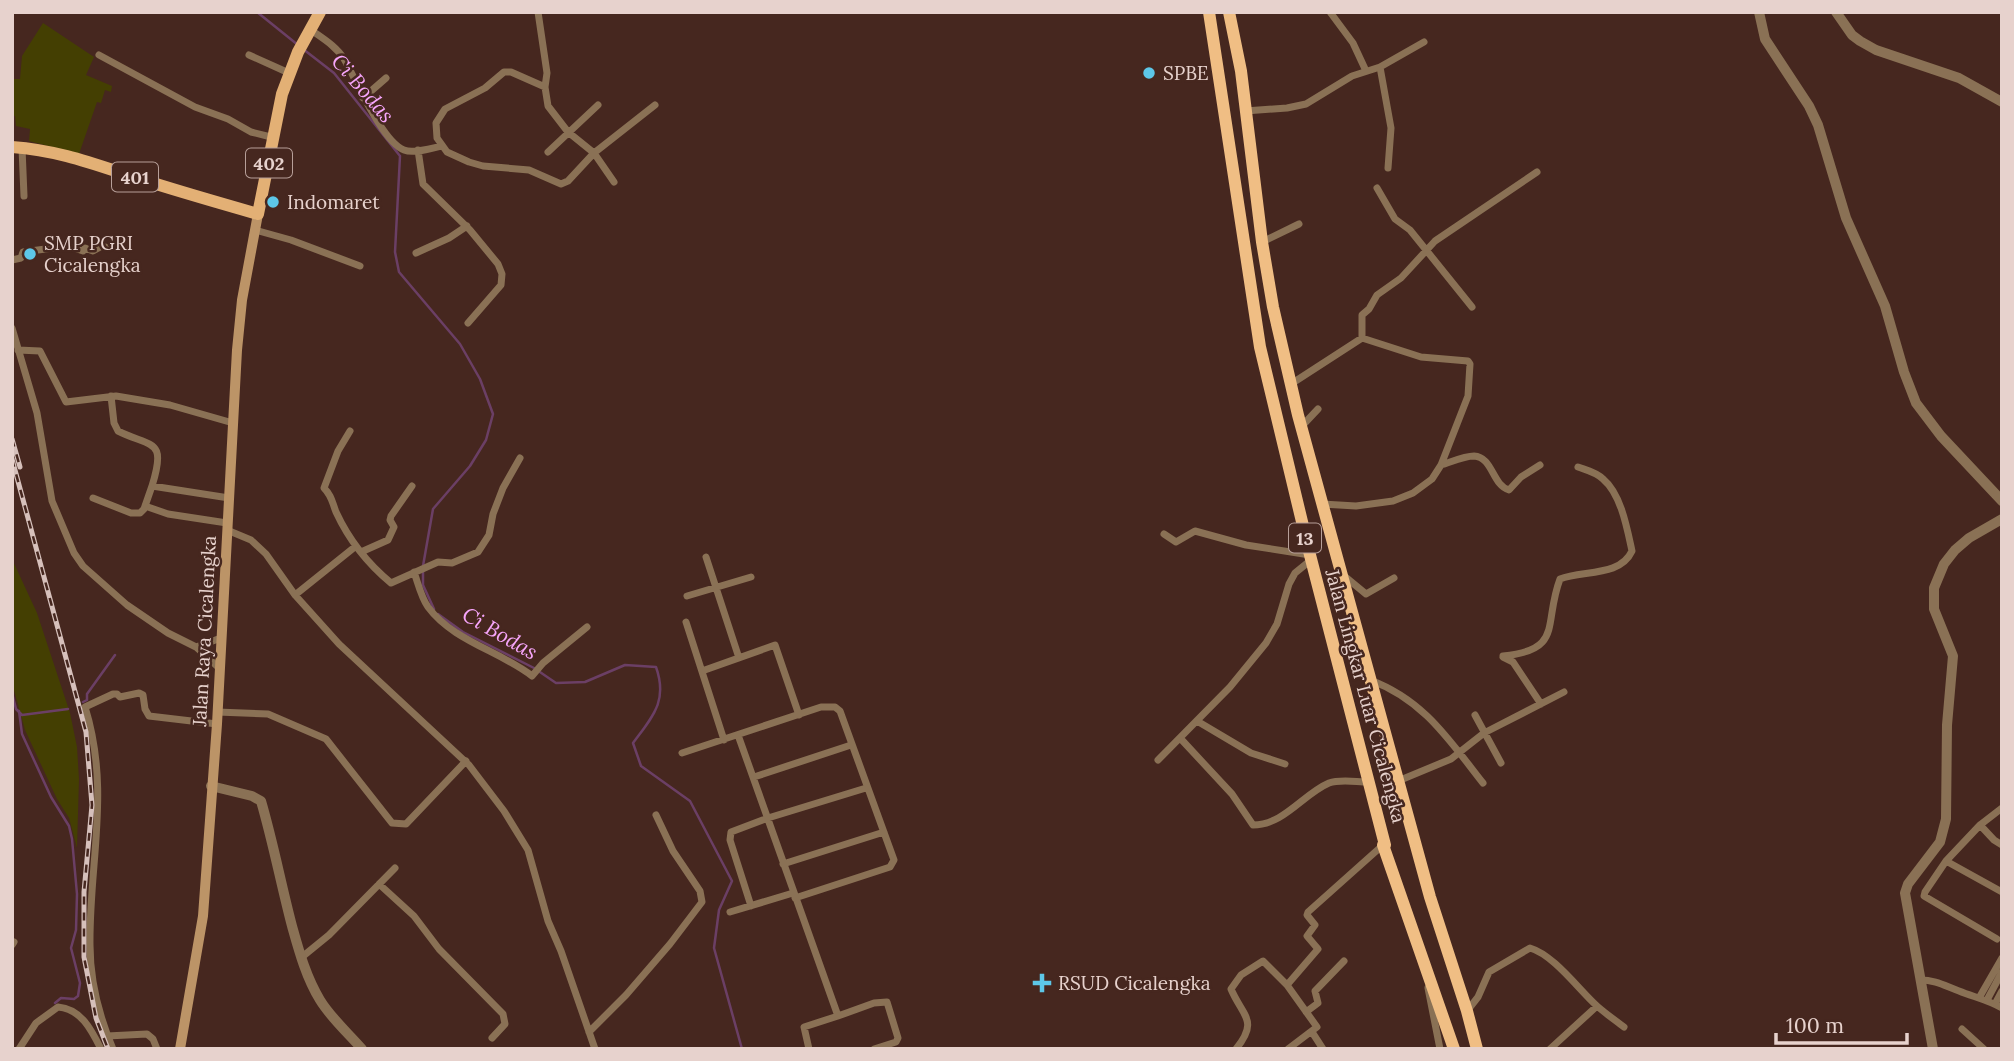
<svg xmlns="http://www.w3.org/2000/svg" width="2014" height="1061" viewBox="0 0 2014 1061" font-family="Lora,serif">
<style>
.green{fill:#443f02}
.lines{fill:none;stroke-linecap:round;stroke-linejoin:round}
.stream{stroke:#6b3f65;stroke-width:2.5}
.minor{stroke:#8a7155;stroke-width:7}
.tertiary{stroke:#8a7155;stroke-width:10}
.secondary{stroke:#bc9467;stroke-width:10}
.primary{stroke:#e3b075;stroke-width:12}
.trunk{stroke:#f0be84;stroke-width:12}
.rail-casing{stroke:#d6c0bb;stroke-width:5}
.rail{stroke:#46271f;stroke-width:2.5;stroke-dasharray:8;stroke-linecap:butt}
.poi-dot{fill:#5dc7e8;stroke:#46271f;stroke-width:2.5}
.labels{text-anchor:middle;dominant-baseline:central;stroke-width:5;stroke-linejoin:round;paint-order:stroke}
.shield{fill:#46271f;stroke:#b79f99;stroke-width:2}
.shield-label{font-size:18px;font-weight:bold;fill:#e7d2cd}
.poi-label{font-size:19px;fill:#e7d2cd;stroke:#46271f;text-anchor:start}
.street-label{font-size:19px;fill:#e7d2cd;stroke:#46271f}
.water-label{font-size:21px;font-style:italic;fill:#f6a5fa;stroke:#46271f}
</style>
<rect width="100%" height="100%" fill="#46271f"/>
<path class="green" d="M43,23L94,57L86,75L112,86L111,92L105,90L101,103L97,102L79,154L29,141L30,129L16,126L15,116H12V79H20L22,56Z
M12,559L37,613L70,713L77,747L79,779L77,848L69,818L57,799L25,730L12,683Z"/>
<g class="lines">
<path class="stream" d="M257,12L298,45
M303,49L334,73L400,156L395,252L399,272L460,344L480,379L493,414L486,440L470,466L433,509L423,566V585L434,609
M438,614L463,632L534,668L556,683L585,682L625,665L656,667C668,701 653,716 633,743L641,766L690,801L732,881L719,910L714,948L742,1049
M12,693L16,709L22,715L68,709
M83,702L87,700V694L115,655
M19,711L22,734L51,797L69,826L72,839L77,894L76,930L71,948L80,983L78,996L74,999L61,998L55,1003"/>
<path class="minor" d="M538,12L547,73L545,87L548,106L568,132L594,153L655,105
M1330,12L1353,43L1366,71
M311,30C322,38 336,46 344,59C356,79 382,142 404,150C414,154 432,148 442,146
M99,55L195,107L228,119L251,132L275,138
M249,55L289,73
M1380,67L1391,128L1388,168
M545,87L511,72H504L485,88L445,109L436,123L437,138L447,152L469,162L483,166L529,170L561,184L568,181L594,153L614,182
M363,98L386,78
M1245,111L1287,108L1306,104L1352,76L1380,67L1424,42
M22,148L24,196
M418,150L423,184L470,230L498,264L502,274L501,285L468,323
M548,152L598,105
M1377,188L1395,219L1410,230L1472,307
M255,230L291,240L360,266
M1262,242L1299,224
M416,253L449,238L467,226
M12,260L21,258L23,252L68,246L83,251L85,248L93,251L102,246L109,248L112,245
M12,328L37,413L52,501L74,553L83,566L127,605L168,633L196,647L219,668
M1362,338V315L1369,309L1377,295L1401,278L1435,241L1537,172
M18,350L40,351L66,402L116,396L170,405L233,423
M1291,384L1362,338
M111,396L114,423L118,431C152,448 167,438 152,486
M1302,426L1318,409
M350,431L338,451L324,488C332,496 332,502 336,512C349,540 368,564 391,583L438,562L452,563L478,552L489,535L493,514L503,488L520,458
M1441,465C1451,462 1464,456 1474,456C1493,457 1492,485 1509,490L1521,477L1540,465
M93,498L131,513H140L144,509L152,486L229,498
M1322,504L1356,506L1393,501L1413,493L1432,479L1441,465L1468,396L1470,364L1468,361L1421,357L1362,338
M145,506L168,514L227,523
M227,530L251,540L266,554L295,595L339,644L469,765L504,811L528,850L548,921L561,951L595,1049
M1164,534L1176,542L1195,531L1246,545L1310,555
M361,552L388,540L394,527L390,520L391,516L412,486
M706,557L739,658
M414,572C418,583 421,597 428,607C453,641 500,651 532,676L543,663L587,627
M1343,575L1366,594L1394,578
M295,595L356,546
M687,596L751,577
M686,622L724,740
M196,647L221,638
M1503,656C1564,650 1543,624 1560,579C1583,570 1620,577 1632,551C1627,528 1621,494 1603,479C1596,472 1586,470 1578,467
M1503,657L1513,662L1541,704
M702,671L775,645L799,715
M1370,680C1424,700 1449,740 1483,783
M217,712L268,714L326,739L392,823L406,824L466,761
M1475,715L1501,763
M1197,721L1251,753L1285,764
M738,735L838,1016L804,1027L809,1049
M1180,738L1232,794L1253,825C1284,825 1303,794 1329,783C1340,779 1356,782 1368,782
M682,753L821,707H835L840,711L894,860L890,867L795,898
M1158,760L1230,687L1266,643L1277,624L1289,584L1295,573L1311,560
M754,777L851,745
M1398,781L1451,759L1484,733L1564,692
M1980,825L2002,808
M1946,861L2002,892
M783,864L884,832
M379,884L414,916L439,949L503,1014L505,1024L492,1038
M751,906L730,840L731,832L768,818L866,788
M730,912L793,893
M1997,939L1924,896L1925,892L1946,861L1980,825L1994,840L2002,845
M12,945L14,942
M302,957L329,935L395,868
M1920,980C1936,980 1945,986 1959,991C1974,997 1988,1000 2002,1008
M1287,985L1318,949L1307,936L1315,925L1307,915L1308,912L1383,845
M1428,988L1440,1049
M1979,998L2002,958
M1987,1000L2002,972
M1995,1004L2002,991
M1467,1011L1478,997L1489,972L1530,948C1554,955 1579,990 1597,1006C1606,1014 1615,1020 1624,1027
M1306,1012L1318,1003L1315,991L1344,961
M838,1016L874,1003L887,1002L898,1038L896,1042L874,1049
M1962,1029L1984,1049
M589,1032L626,995L670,944L702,902L700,891L673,851L656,815
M1312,1032L1323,1049
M107,1036L147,1034L153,1039L157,1049
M19,1049L36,1023L58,1007C81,1009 91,1029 101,1049
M113,1049C99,1016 90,981 90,945C89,862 111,790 85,707L113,694H117L120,697L139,693L143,695L145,709L149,716L217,724
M1236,1049C1259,1020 1243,1017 1231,989L1241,975L1263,961L1287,985L1317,1027L1288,1049
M1550,1049L1597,1006"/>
<path class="tertiary" d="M1759,12L1765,39L1809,106L1818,125L1846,218L1885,306L1904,372L1916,403L1941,436L2002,501
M1836,12L1852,35L1860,41L1876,50L1959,78L2002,102
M211,786L252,796L261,801C273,842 281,884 292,926C299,951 306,977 320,1000C331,1018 348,1033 362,1049
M1933,1049L1905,893L1908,884L1940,842L1946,819L1947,725L1953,656L1934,609V588L1944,564L1955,550L1969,538L2002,519"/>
<path class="secondary" d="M180,1049L203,916L217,724L237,350L242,300L258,214"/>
<path class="primary" d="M12,147C66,151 103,168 153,183C188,194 223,204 258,214L282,94L298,52L320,12"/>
<path class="trunk" d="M1209,12L1260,347L1310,555L1385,845H1383L1454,1049
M1229,12L1241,71L1262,242L1273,307L1298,415L1430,897L1467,1011L1477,1049"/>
<defs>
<path id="rail" d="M12,439L20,467
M12,459L86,732L92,805L84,892V957L96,1018L108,1049"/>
</defs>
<use href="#rail" class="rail-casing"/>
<use href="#rail" class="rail"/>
</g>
<g class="poi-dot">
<circle cx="1149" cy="73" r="7"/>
<circle cx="273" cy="202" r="7"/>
<circle cx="30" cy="254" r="7"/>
<path d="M1038.5 972.5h7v7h7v7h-7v7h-7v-7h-7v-7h7z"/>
</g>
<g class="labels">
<g class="shield">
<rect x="246" y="148.5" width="46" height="29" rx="5"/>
<rect x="112" y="162.5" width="46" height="29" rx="5"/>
<rect x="1289" y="523.5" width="32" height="29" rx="5"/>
</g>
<g class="shield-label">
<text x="269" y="163">402</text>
<text x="135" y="177">401</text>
<text x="1305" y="538">13</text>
</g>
<g class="poi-label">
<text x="1163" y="73">SPBE</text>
<text x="287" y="202">Indomaret</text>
<text x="44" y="243">SMP PGRI<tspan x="44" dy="22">Cicalengka</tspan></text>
<text x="1058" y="983">RSUD Cicalengka</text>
</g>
<g class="street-label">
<text transform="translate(204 631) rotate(-87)">Jalan Raya Cicalengka</text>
<text transform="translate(1366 696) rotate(75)">Jalan Lingkar Luar Cicalengka</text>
</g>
<g class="water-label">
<text transform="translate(363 88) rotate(49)">Ci Bodas</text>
<text transform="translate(500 633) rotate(30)">Ci Bodas</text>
</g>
</g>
<rect width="2014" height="1061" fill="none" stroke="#e7d2cd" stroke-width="28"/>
<path d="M1776 1033v10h131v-10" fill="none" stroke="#e7d2cd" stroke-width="3.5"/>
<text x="1786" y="1033" font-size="21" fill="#e7d2cd" stroke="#46271f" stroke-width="5" paint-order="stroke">100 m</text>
</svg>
